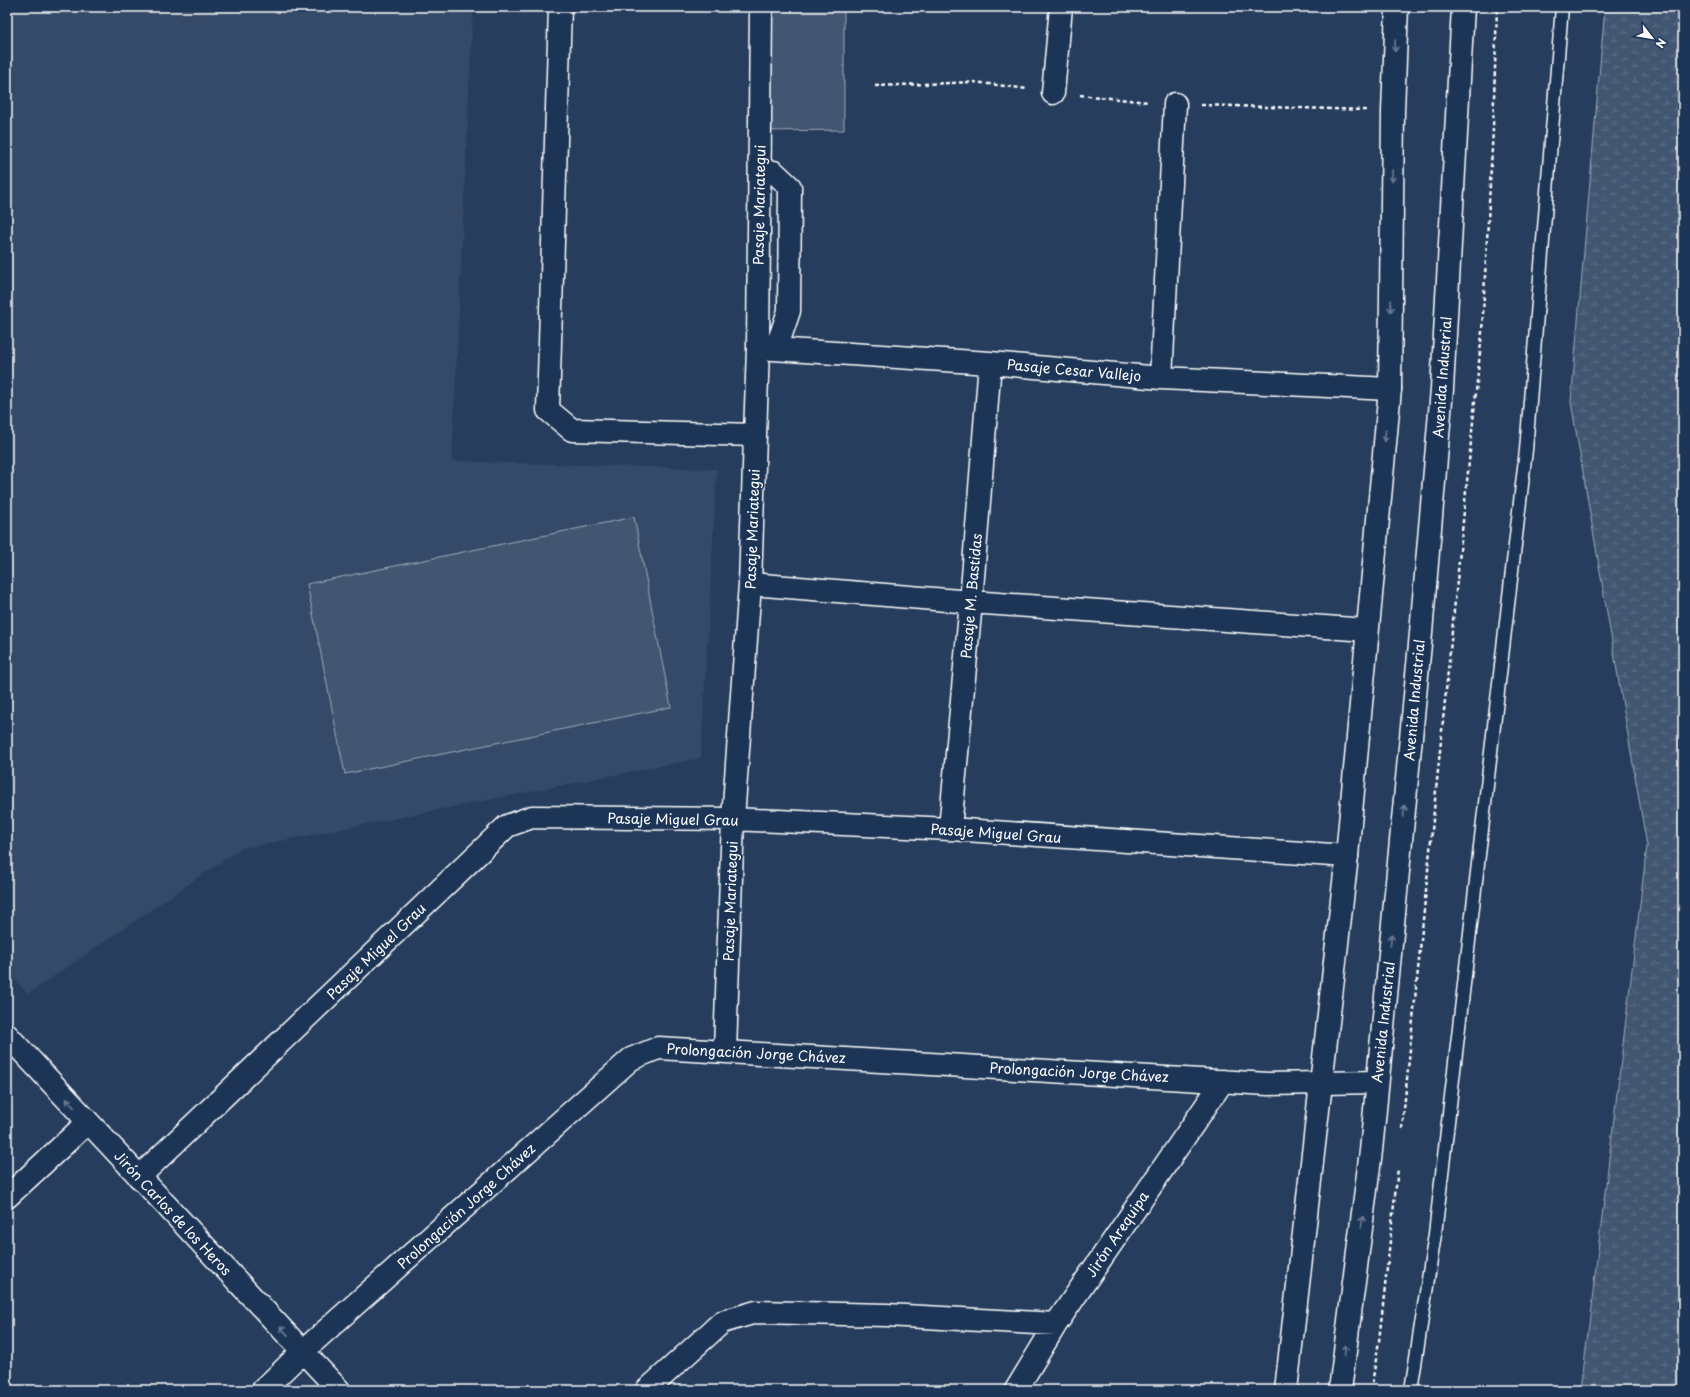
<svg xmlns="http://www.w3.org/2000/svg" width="1690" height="1397" viewBox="0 0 1690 1397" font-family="'Playpen Sans',sans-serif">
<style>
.built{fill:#344a68}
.green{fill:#425672;stroke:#a0aab8}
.wetland{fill:url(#wetland-marsh);stroke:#a0aab8}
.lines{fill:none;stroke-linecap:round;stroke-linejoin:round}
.service-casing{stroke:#fff;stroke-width:15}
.minor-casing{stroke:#fff;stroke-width:25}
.primary-casing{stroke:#fff;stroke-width:25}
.path{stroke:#fff;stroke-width:2.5;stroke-dasharray:4 3;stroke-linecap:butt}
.service{stroke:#1d3557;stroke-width:12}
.minor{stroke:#1d3557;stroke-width:22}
.primary{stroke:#1d3557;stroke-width:22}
.oneway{stroke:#6c7c92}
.labels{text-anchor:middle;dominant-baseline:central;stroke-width:3;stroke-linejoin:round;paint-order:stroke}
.street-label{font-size:14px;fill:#fff;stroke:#1d3557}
</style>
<defs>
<pattern id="wetland-marsh" width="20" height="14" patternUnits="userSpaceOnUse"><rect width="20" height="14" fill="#425672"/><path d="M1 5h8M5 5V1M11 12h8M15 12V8" fill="none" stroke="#5e6f87"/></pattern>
</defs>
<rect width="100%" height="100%" fill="#263d5e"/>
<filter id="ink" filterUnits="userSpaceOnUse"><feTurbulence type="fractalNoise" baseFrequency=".025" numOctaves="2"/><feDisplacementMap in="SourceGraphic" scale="8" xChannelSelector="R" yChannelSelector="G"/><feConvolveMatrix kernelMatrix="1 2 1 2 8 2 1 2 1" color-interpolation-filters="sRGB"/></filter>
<g filter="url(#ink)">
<path class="built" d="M7,7H473L452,461L717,469L701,758L240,849L28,994L7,971Z"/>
<path class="green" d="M763,7H844V130L763,131Z
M634,517L671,707L345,774L307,584Z"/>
<path class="wetland" d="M1605,7H1683V1390H1581L1647,846L1571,402Z"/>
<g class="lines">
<defs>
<path id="service" d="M1411,1390L1435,1234L1526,450L1562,7"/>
<path id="minor" d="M560,7L548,410L572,430L755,435
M1053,93L1061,7
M760,171L774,172L790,187L789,311L776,349
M758,348L990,363L1161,378L1390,389
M1161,378L1175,104
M750,584L971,602L1367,630
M950,829L971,602L990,363
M7,1035L339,1390
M725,1051L733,819L750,584L758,348L761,7
M139,1177L507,826L532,817L733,819L950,829L1347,856
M7,1197L88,1122
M263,1390L303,1351L631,1059L658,1048L1268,1084L1377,1082
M647,1390L722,1322L756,1312L886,1315L1056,1324
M1016,1390L1056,1324L1223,1081"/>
<path id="primary" d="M1286,1390L1347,856L1390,389L1393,111L1397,7
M1340,1390L1371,1151L1420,644L1442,389L1463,7"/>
</defs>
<use href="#service" class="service-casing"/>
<use href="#minor" class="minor-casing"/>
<use href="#primary" class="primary-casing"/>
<path class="path" d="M875,86L974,82L1027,89
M1080,95L1148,102
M1201,105L1366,110
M1402,1129L1482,332L1493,129L1497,7
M1371,1390L1379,1341L1398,1168"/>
<use href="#service" class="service"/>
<use href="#minor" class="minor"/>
<use href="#primary" class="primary"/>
</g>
<defs><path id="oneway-shaft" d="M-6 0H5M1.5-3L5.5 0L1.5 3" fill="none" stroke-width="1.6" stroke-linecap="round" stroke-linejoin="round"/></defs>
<g class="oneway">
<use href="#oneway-shaft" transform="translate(1395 46) rotate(92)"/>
<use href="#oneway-shaft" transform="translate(1392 176) rotate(91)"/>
<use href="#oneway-shaft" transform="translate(1391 306) rotate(91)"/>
<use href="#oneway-shaft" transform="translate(1385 436) rotate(95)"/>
<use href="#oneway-shaft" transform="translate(1404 811) rotate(-84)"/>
<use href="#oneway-shaft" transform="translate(1391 940) rotate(-84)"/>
<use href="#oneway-shaft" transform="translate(70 1103) rotate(-133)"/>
<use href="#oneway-shaft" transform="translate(1362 1222) rotate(-83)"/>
<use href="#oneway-shaft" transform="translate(284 1331) rotate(-133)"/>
<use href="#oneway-shaft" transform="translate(1345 1351) rotate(-83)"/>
</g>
</g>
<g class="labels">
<g class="street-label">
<text transform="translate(759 205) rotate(-89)">Pasaje Mariategui</text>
<text transform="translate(1074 370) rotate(5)">Pasaje Cesar Vallejo</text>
<text transform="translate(1442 377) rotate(-86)">Avenida Industrial</text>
<text transform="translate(752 529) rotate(-88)">Pasaje Mariategui</text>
<text transform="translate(971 596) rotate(-85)">Pasaje M. Bastidas</text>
<text transform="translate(1414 700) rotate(-85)">Avenida Industrial</text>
<text transform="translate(673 819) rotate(1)">Pasaje Miguel Grau</text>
<text transform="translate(996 833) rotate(4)">Pasaje Miguel Grau</text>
<text transform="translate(730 901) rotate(-88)">Pasaje Mariategui</text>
<text transform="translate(376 951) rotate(-44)">Pasaje Miguel Grau</text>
<text transform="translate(1383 1022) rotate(-84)">Avenida Industrial</text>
<text transform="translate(756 1053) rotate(3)">Prolongación Jorge Chávez</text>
<text transform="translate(1079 1072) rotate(3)">Prolongación Jorge Chávez</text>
<text transform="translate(466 1206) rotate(-42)">Prolongación Jorge Chávez</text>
<text transform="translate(173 1213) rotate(47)">Jirón Carlos de los Heros</text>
<text transform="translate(1117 1234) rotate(-56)">Jirón Arequipa</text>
</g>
</g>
<rect width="1690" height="1397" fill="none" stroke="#1d3557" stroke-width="24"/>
<rect x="12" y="12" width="1666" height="1373" fill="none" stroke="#fff" stroke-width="1.5" filter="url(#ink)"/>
<g transform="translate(1652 38) rotate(121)" stroke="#1d3557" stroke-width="3" paint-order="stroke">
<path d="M0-3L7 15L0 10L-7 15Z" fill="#ffffff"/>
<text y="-6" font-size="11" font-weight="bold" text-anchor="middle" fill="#ffffff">N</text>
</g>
</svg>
